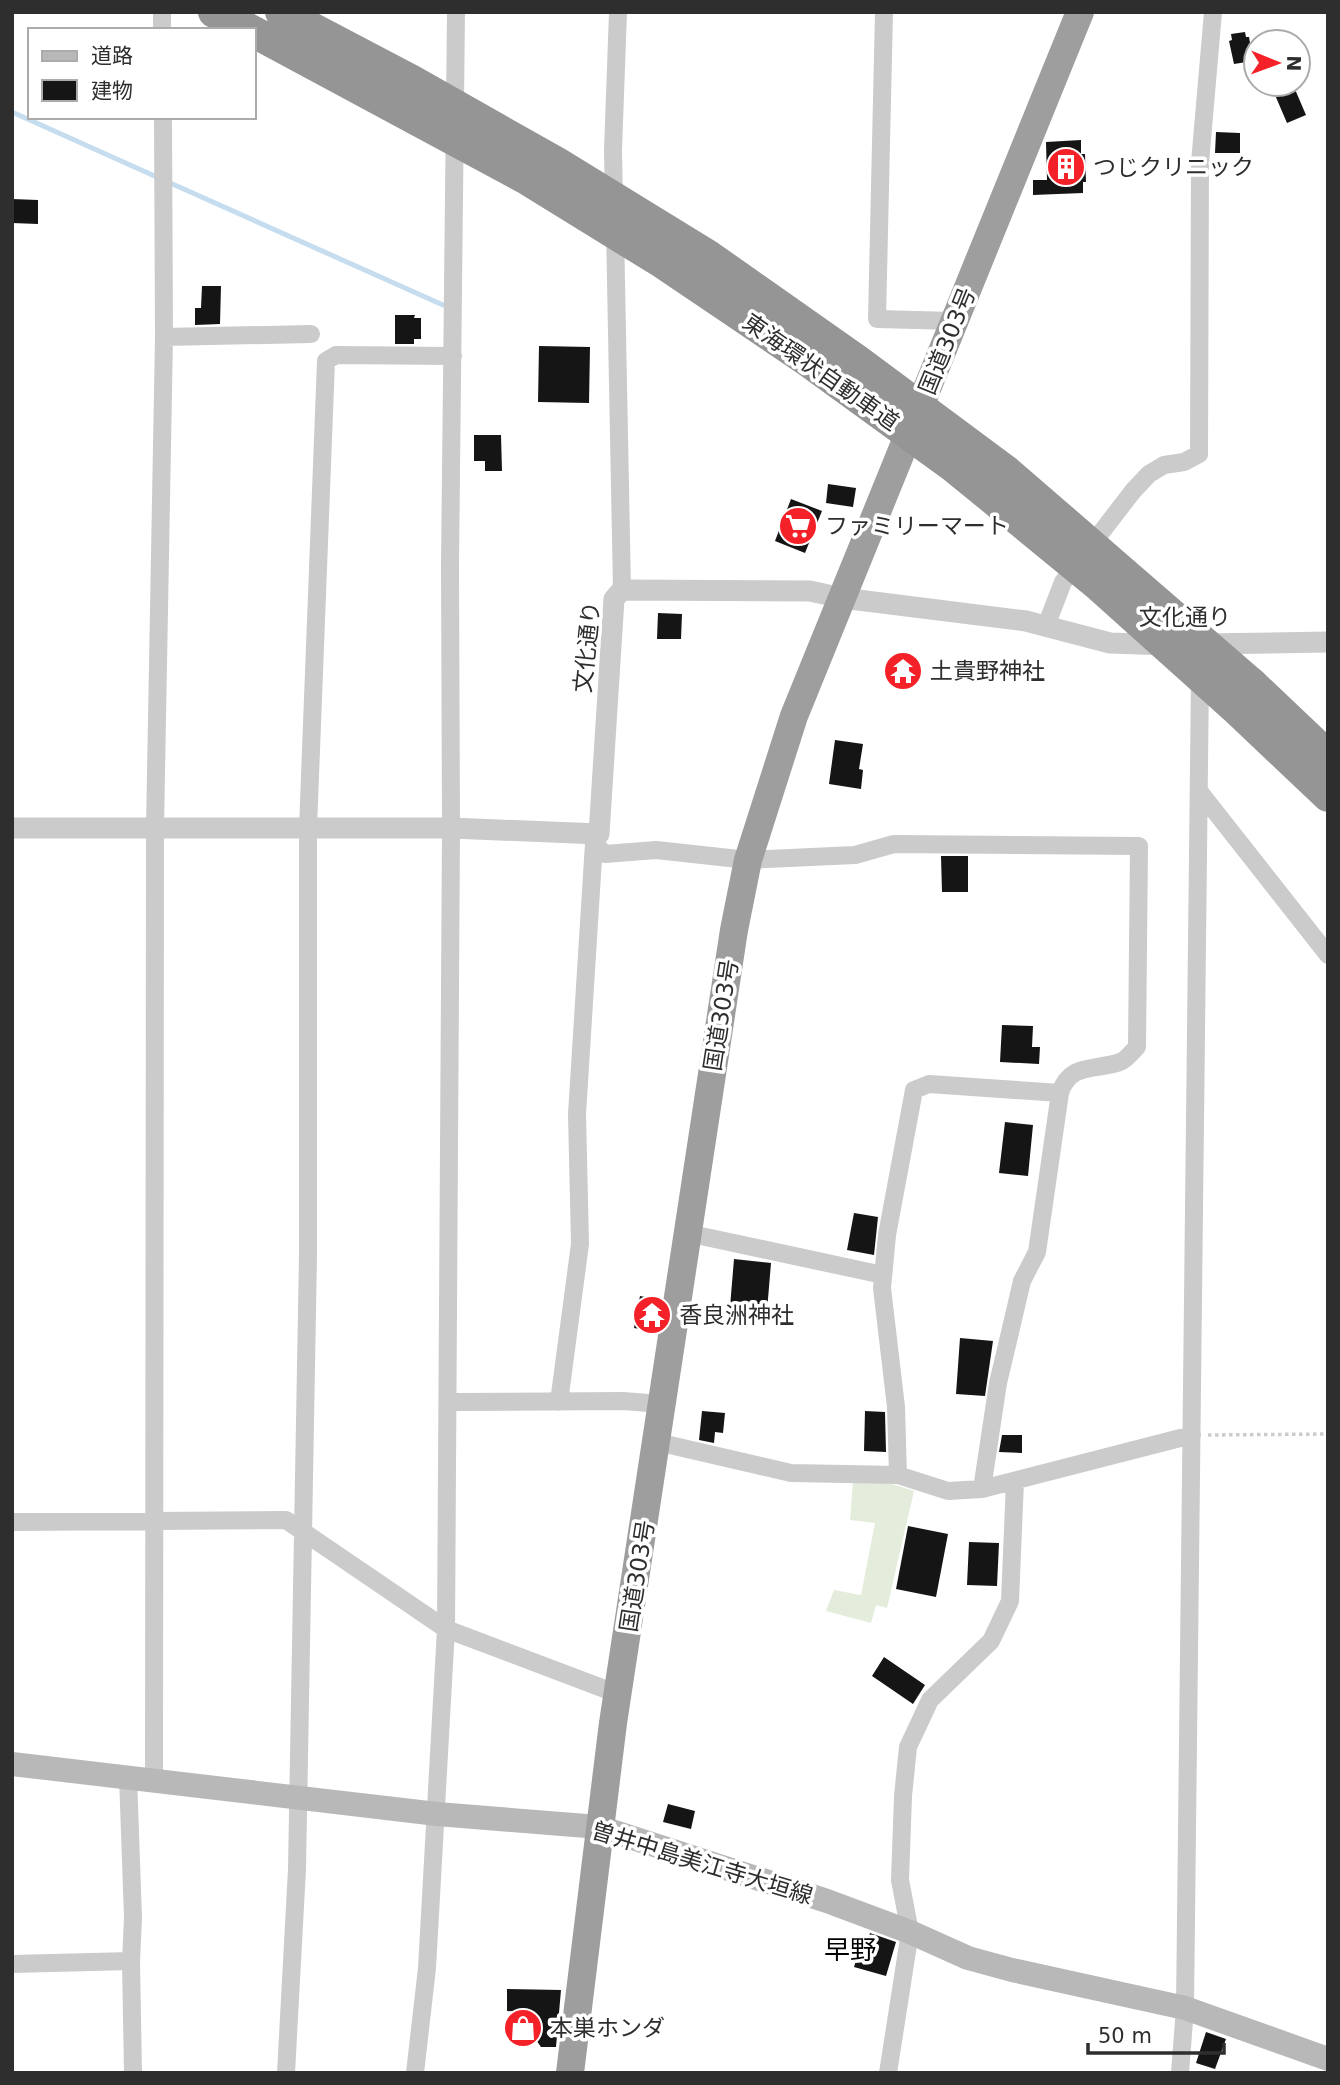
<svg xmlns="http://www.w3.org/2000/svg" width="1340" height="2085" viewBox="0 0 1340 2085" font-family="'DejaVu Sans','Noto Sans JP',sans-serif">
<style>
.green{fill:#e4eddb}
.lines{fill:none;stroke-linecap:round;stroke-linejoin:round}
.stream{stroke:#c5ddee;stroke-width:5}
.building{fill:#151515}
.path{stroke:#cbcbcb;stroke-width:3.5;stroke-dasharray:3.5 3.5;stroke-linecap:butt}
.minor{stroke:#cbcbcb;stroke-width:18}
.tertiary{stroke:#cbcbcb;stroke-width:21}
.secondary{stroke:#b8b8b8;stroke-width:24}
.trunk{stroke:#9e9e9e;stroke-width:28}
.motorway{stroke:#959595;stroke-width:32}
.motorway-bridge{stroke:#959595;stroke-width:32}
.labels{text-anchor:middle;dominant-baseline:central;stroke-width:7;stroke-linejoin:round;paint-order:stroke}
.poi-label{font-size:23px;fill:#2e2e2e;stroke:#fff;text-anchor:start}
.street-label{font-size:23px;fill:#2e2e2e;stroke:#fff}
.quarter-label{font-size:26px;fill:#000;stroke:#fff}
</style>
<rect width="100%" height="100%" fill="#fff"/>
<path class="green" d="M853,1481L889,1483L914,1491L887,1608L876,1605L871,1623L826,1611L834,1590L861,1595L875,1523L850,1520Z"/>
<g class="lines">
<path class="stream" d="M12,112L159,178
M168,182L443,305"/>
</g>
<path class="building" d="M1245,32L1246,37H1249L1253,61L1234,64L1229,41L1232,40L1231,34Z
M1294,87L1306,115L1287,123L1275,95Z
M1216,132L1240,133V153H1215Z
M1081,140V154H1085L1086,182H1083V193L1033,195V180H1047L1046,142Z
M12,199L38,200V224L12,223Z
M202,286H221L220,324L195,325V308H201Z
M395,315H415L414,318H421V339H414V344H395Z
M539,346L590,347L589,403L538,402Z
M474,435H501L502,471H485V461H474Z
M828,484L856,488L853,507L826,503Z
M791,499L822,511L805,553L775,541Z
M658,613L682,614L681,639H657Z
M835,740L863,744L859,769L863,770L861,789L829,784Z
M941,856H968V892H942Z
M1002,1025L1033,1026L1032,1047H1040L1039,1064L1000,1062Z
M1005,1122L1033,1125L1028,1176L999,1173Z
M854,1213L878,1217L874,1255L847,1250Z
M734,1259L771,1263L767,1311L730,1307Z
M640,1296L661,1300L656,1332L634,1328Z
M960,1338L993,1341L985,1396L956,1394Z
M702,1411L725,1413L723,1433L715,1432L714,1443L699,1440Z
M865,1411L885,1412L886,1452L864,1451Z
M1002,1435H1022V1453L999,1452Z
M908,1526L948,1534L936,1597L896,1589Z
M969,1542L999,1543L997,1586L967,1585Z
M884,1657L925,1685L913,1704L872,1676Z
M668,1804L695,1811L691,1829L663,1822Z
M870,1933L896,1942L886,1976L854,1967L860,1947L865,1949Z
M507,1989L561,1990L556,2047H541L523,2021V2012L507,2011Z
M1206,2032L1226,2039L1215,2069L1196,2063Z"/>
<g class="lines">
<path class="path" d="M1208,1435L1328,1434"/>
<path class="minor" d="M884,12L877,319L955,321
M162,30V12
M614,201L613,150L618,12
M615,229L622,590
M164,337L311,334
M1046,626L1063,582L1133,491L1149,474L1164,465L1184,462L1199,454L1200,163L1213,12
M1199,791L1328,955
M687,1233L883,1275
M449,1402L623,1401L661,1404
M559,1402L580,1244L577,1114L594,843L605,854L656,850L748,860L855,855L894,844L1139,846L1137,1047C1132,1052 1126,1060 1120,1062C1095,1071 1070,1062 1060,1093L1037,1252L1022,1281L1008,1341L998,1383L982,1489
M657,1442L791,1473L898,1475L948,1491L982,1489L1192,1435
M898,1475L896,1407L882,1288L887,1235L914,1090L929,1084L1060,1093
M12,1522L286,1520L446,1629L618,1694
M128,1776L133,1918L131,1961L133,2073
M154,1779L155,828L164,337L163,117
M12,1964L131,1961
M286,2073L297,1869L308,1255V828L326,361L336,355L453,356
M415,2073L427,1968L446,1629L451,828L450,564L456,12
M888,2073L910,1932L900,1880L903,1796L908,1747L930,1700L991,1641L1010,1601L1015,1481
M1180,2073L1185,2008L1200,677"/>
<path class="tertiary" d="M1201,644L1328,642
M12,828H451L599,834L614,599L622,590L810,591L842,598L1026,621L1110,643L1169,645"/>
<path class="secondary" d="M12,1764L437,1814L599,1827L827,1901L910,1932L968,1958L1012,1970L1185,2008L1328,2059"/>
<path class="trunk" d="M570,2073L613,1723L734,930L748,860L794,716L1080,12"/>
<path class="motorway" d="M214,12L250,30
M1252,684L1328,756
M1233,706L1328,796"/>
<path class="motorway-bridge" d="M281,12L412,81L557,163L710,257L858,361L1006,471L1252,684
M254,32L525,178L663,263L808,361L954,467L1097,584L1233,706"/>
</g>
<defs>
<symbol id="building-disc" viewBox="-11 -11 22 22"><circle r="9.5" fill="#f42228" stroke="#fff"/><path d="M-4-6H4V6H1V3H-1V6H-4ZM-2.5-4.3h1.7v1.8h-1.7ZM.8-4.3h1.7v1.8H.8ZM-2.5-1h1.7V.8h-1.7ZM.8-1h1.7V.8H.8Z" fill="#fff"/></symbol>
<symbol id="supermarket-disc" viewBox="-11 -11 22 22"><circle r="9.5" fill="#f42228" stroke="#fff"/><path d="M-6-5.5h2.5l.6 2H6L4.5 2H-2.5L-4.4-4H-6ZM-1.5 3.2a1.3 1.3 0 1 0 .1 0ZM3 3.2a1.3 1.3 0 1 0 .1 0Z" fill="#fff"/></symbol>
<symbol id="temple-disc" viewBox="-11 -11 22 22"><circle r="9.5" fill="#f42228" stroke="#fff"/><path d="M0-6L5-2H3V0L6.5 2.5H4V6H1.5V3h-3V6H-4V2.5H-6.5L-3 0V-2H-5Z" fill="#fff"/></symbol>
<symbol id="shop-disc" viewBox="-11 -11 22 22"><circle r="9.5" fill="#f42228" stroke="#fff"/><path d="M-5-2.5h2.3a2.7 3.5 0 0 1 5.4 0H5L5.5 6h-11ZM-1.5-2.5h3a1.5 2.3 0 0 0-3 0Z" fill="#fff"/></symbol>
</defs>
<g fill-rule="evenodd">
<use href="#building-disc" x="1044" y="145" width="44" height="44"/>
<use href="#supermarket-disc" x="776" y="504" width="44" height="44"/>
<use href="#temple-disc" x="881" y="649" width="44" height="44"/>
<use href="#temple-disc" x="630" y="1293" width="44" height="44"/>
<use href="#shop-disc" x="501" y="2006" width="44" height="44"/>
</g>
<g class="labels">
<g class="poi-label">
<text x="1093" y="167">つじクリニック</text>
<text x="825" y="526">ファミリーマート</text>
<text x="930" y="671">土貴野神社</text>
<text x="679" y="1315">香良洲神社</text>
<text x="550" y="2028">本巣ホンダ</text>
</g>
<g class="street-label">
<text transform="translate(947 341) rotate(-68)">国道303号</text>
<text transform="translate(821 372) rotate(35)">東海環状自動車道</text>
<text x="1185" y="617">文化通り</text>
<text transform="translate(587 647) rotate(-84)">文化通り</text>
<text transform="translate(721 1015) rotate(-81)">国道303号</text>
<text transform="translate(637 1576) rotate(-81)">国道303号</text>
<text transform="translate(702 1863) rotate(17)">曽井中島美江寺大垣線</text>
</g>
<g class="quarter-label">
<text x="850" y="1950">早野</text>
</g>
</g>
<rect width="1340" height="2085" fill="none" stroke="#2e2e2e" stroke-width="28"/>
<rect x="28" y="28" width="228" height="91" fill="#ffffff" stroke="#ababab" stroke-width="2"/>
<rect x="42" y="51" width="35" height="10" fill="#b8b8b8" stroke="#ababab" stroke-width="2"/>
<text x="91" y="63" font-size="21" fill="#2e2e2e">道路</text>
<rect x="42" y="80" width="35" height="21" fill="#151515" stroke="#ababab" stroke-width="2"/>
<text x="91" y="98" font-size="21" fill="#2e2e2e">建物</text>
<g transform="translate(1277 63) rotate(91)"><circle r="33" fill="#ffffff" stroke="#ababab" stroke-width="2"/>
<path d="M0-5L12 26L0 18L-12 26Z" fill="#f42228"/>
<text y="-10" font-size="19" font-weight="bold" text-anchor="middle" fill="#2e2e2e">N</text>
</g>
<path d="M1088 2043v10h136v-10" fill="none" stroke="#2e2e2e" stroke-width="3.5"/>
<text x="1098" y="2043" font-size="21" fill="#2e2e2e" stroke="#ffffff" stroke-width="5" paint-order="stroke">50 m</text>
</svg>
